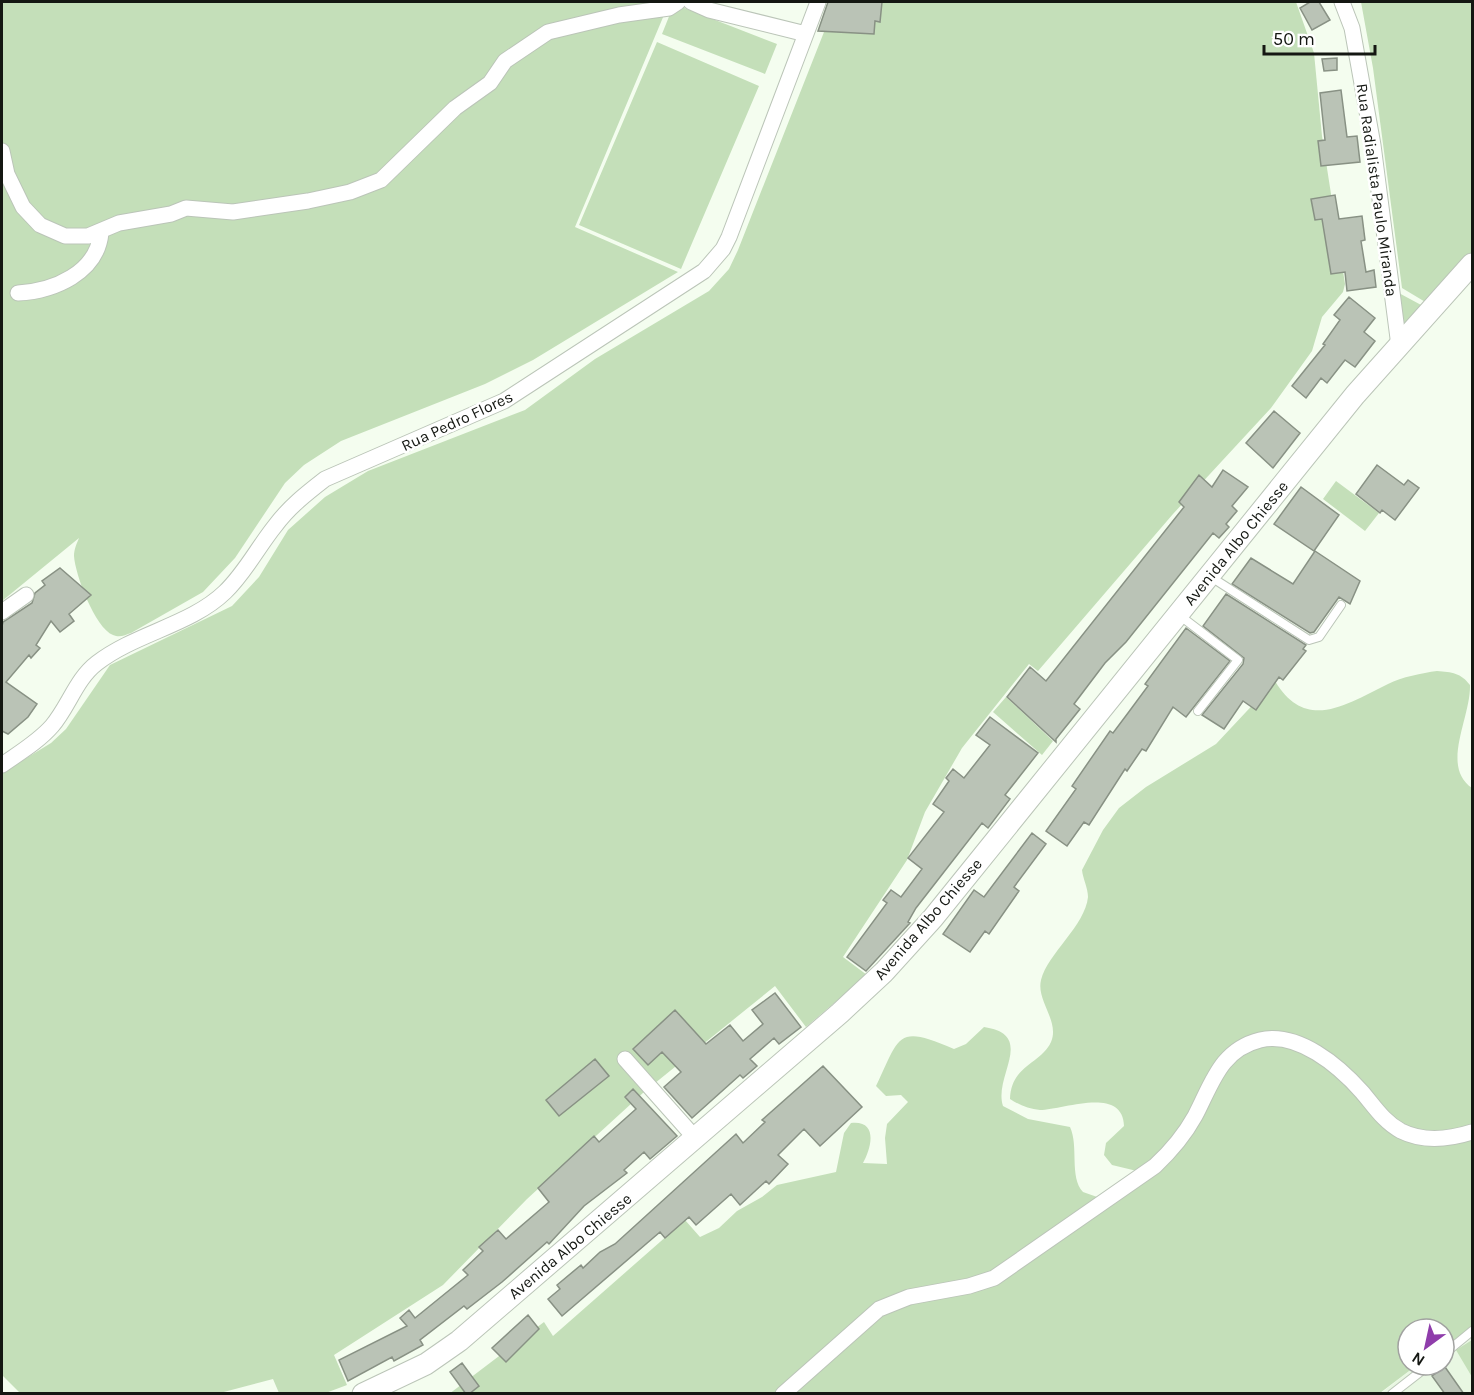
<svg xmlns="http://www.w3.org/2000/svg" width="1474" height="1395" viewBox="0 0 1474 1395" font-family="Karla,sans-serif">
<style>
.built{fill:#e8f7e2}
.green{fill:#c4dfb9}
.building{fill:#bac3b6;stroke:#889184;stroke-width:1.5}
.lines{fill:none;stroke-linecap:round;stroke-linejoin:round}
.lane-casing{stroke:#bbc5b8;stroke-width:10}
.street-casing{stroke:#bbc5b8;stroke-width:17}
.secondary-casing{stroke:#bbc5b8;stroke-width:23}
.lane{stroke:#fff;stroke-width:8}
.street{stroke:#fff;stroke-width:15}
.secondary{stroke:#fff;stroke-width:21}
.labels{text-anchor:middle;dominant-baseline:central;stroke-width:5;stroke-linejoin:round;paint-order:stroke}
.street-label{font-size:16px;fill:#141712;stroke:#fff}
</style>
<rect width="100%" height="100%" fill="#f4fdef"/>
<path class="built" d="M1472,1330V1393L1380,1394L1417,1365H1444V1348Z"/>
<path class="green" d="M2,2H666L669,3L575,227L678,272L533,360L485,384L341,441L304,465L285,483L235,558L203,592L131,633C125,635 120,638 113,635C95,628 75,574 74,556C74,549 77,543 79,538L2,601Z
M833,2H1296L1314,53L1322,136L1345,284L1343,292L1322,317L1312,351L1271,408L1173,514L1038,671L1029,664L962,748L925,812L907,860L843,957L867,975L806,1027L775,986L644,1092L527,1199L443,1285L334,1355L347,1385L323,1394L279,1393L273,1379L220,1393L21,1394L2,1375V773L51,743L66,729L110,665L232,606L259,577L288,530L325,497L368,471L525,410L595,359L709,291L729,269L738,250L824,32Z
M1361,2H1472V255L1427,303L1402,288L1373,68Z
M674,4L777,44L765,74L662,34Z
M657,42L759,86L681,269L579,225Z
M1397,292L1423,306L1401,331Z
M1336,481L1379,513L1365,531L1323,499Z
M1437,671C1452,672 1461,673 1470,685C1471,718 1440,766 1472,788V1330L1444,1348V1329H1408V1365H1417L1380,1393L449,1394L544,1322L553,1336L685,1220L700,1237L719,1228L737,1211L762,1197L777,1185L836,1172L844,1133L851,1123C879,1120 871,1149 863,1163L887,1164L885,1138L887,1124L908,1102L901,1095L886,1096L876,1086C900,1037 895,1023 954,1049L966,1044L984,1027C1037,1035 993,1076 1003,1106L1028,1119L1070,1127C1079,1146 1069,1177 1083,1192L1100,1198L1137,1171L1112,1165L1104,1155L1106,1143L1124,1126C1123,1085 1062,1110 1040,1110C1029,1109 1019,1105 1010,1099C1011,1065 1041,1064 1051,1042C1060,1021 1036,1001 1041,980C1048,953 1085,926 1088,897C1088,888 1083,879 1082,870L1103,830L1119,808L1146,787L1216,744L1275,681C1306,733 1347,704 1388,684C1402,677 1422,673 1437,671Z
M1006,697L1053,741L1042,755L993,712Z
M1472,1340V1377L1456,1350Z"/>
<path class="building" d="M828,2H882L880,22L875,21L874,34L818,31Z
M1310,2H1319L1330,20L1312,30L1300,8Z
M1337,58V70L1324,71L1322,59Z
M1341,90L1347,137L1357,136L1360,162L1321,166L1318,141L1325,140L1320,93Z
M1335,195L1339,219L1362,216L1365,240L1361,241L1366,272L1374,270L1376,287L1347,291L1345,272L1331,274L1322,219L1315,220L1311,199Z
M1349,297L1375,318L1364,332L1375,341L1355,367L1345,360L1327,383L1321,378L1306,398L1292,386L1325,345L1323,344L1340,320L1334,315Z
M1274,411L1300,433L1273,468L1246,443Z
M1377,465L1404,485L1408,480L1419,488L1395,520L1382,510L1380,513L1356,494Z
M1223,470L1248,487L1232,506L1237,511L1226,524L1229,527L1219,538L1213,533L1126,642L1105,663L1074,704L1080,709L1056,739V742L1007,697L1030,667L1046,681L1184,507L1179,502L1199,475L1212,487Z
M1301,487L1339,515L1314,551L1274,524Z
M1315,551L1360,581L1350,604L1339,597L1314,632L1310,633L1232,584L1251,558L1293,584Z
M60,568L91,595L69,614L74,621L60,632L51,621L36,645L40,648L31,658L29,655L6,682L37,704L28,717L8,734L2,731V626L3,622L32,603L35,593L45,585L42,581Z
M1226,594L1306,645L1303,649L1306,651L1283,680L1279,677L1256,710L1243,701L1224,729L1202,715L1243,664L1244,658L1203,626Z
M1186,628L1230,661L1186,717L1173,707L1146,751L1142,749L1127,771L1125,769L1089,825L1084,822L1067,846L1046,831L1076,789L1072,786L1110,731L1113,733L1128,713L1148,686L1145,684Z
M990,717L1038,753L1005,795L1010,799L988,828L982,823L916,908L908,922L910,923L866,971L847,957L887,903L883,900L891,890L901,897L922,869L908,858L944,812L933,804L949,781L946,778L953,769L964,778L990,745L976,735Z
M1032,833L1046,844L1014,887L1019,891L989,934L985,931L970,952L943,934L974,890L984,897Z
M775,993L801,1027L779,1044L774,1038L750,1059L757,1066L743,1078L740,1075L692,1118L664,1087L681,1072L662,1052L648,1065L633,1049L675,1010L706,1044L730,1025L743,1041L763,1024L752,1010Z
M595,1059L609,1076L559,1116L546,1100Z
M823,1066L862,1107L820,1146L804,1129L778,1155L788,1164L769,1184L766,1181L740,1205L731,1194L696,1225L689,1217L665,1238L660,1232L562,1316L548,1299L560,1289L557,1285L581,1265L583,1268L600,1252L615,1244L736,1134L743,1143L765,1122L762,1120Z
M633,1089L677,1136L650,1159L644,1152L624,1170L627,1173L584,1206L549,1244L547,1242L502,1282L467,1309L464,1306L420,1340L423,1345L394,1361L392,1357L348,1381L339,1360L407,1326L400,1318L409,1310L415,1318L468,1275L463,1270L483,1251L479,1247L498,1230L506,1239L549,1202L538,1188L594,1136L599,1142L636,1109L625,1097Z
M528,1315L539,1329L506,1362L492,1348Z
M462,1363L479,1386L469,1394H466L450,1372Z
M1445,1367L1464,1394H1445L1432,1376Z"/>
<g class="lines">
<defs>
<path id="lane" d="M1211,577L1309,640L1319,637L1341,605
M1179,615L1238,660L1198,711
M1444,1354L1472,1331
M1392,1394L1429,1365"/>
<path id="street" d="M691,2L709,10L806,34
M1342,2L1352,28L1373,145L1399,346
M2,151L7,174L23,207L40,225L65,236H88L119,223L171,214L186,208L233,212L308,201L350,192L381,180L455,108L490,83L505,61L548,32L619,15L669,8L678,2
M18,293C54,291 97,273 101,233
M2,612L26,595
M2,765C19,753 38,742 52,726C69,706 76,679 97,663C136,633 191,625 225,592C245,573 258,547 275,526C289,507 307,493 325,479L504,401L704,271L723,249L729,237L818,2
M625,1059L696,1139
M783,1394L879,1309L909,1297L969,1286L994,1278L1155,1166C1171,1151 1184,1136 1195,1116C1212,1084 1220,1050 1260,1040C1298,1031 1339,1066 1362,1092C1374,1106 1384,1122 1401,1131C1423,1142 1450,1139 1472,1132"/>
<path id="secondary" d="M363,1394L426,1364L459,1341L840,1013L884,972L933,918L1355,395L1472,264"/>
</defs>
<use href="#lane" class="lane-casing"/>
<use href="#street" class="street-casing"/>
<use href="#secondary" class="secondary-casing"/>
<use href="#lane" class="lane"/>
<use href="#street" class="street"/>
<use href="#secondary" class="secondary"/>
</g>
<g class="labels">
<g class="street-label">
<text transform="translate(1377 190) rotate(82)">Rua Radialista Paulo Miranda</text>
<text transform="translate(457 421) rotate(-25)">Rua Pedro Flores</text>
<text transform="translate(1236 543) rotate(-51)">Avenida Albo Chiesse</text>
<text transform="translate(928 919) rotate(-49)">Avenida Albo Chiesse</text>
<text transform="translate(570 1246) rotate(-40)">Avenida Albo Chiesse</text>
</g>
</g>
<rect width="1474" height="1395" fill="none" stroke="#141712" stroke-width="6"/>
<g transform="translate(1426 1347) rotate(213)"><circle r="28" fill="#ffffff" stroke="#a1a2a0" stroke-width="1.5"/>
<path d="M0-4.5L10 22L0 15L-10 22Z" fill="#8f3dab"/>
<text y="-9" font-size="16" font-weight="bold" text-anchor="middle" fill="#141712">N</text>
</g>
<path d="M1264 45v9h111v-9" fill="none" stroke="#141712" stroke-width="3"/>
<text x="1273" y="45" font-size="18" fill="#141712" stroke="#ffffff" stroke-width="4.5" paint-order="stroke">50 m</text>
</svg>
